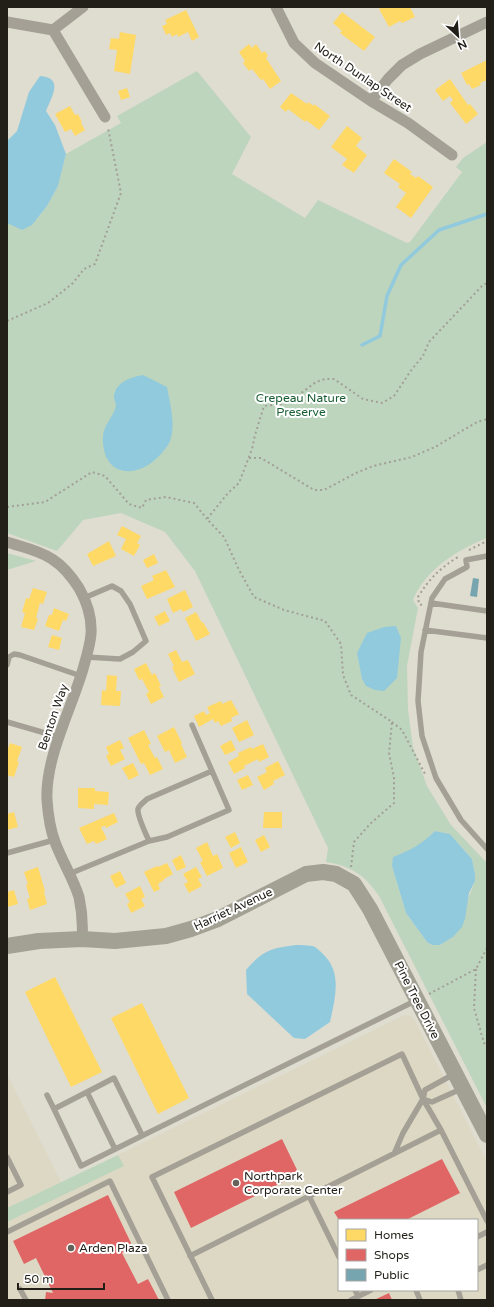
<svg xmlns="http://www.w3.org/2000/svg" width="494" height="1307" viewBox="0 0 494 1307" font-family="'Varela Round',sans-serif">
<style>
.built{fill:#ddd8c3;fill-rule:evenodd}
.green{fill:#bed5bd;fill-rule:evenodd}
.water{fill:#92cadd}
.homes{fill:#ffd966}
.shops{fill:#e06666}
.public{fill:#76a5af}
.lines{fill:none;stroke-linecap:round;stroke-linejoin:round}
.stream{stroke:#92cadd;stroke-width:3.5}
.path{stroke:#a29f96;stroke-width:2;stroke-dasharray:2 3;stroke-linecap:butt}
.lane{stroke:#a4a096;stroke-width:5.5}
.street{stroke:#a4a096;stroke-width:11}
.secondary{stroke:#a3a094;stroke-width:16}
.poi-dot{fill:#646158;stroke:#fff;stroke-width:1.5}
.labels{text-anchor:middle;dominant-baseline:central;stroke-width:4;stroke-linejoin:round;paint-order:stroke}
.street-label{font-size:12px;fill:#211f17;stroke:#fff}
.park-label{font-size:12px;fill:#1a5f34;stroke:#fff}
.poi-label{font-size:12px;fill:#211f17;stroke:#fff;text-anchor:start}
</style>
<rect width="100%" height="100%" fill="#dfdcd0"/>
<path class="built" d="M405,1015H409L414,1019L487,1162V1300H7V1222L123,1166L118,1155ZM339,1220H477V1290H339Z
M7,1074L61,1182L7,1208Z"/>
<path class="green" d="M197,71L251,137L232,174L305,218L318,200L407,243L410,242L462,172L456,167L463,158L487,142V538C457,550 426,569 413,600L418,608L407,666L408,710L413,747L427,786L451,825L487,863V1108L379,896C365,875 351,866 326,862L328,848L195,571L165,532L121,513L83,520L57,551L7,533V223L14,225L37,219L47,206L58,186L66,154L121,123L117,116ZM435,831L450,834L472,859L475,874V881L453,937L440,945H432L427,942L406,913L392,866L407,852L425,841Z
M7,553L36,561L7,570Z
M118,1155L124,1166L7,1222V1208Z"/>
<path class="water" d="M40,76C64,78 52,96 46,111L55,125L66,154L58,186L47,206L32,225L22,230L7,223V141L17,131L29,92Z
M143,375L167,387C170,403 176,425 170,441C168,446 163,452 159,456C135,481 101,476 103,436C103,426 114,416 116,406C116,403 114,400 114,397C115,382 131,377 143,375Z
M396,626L401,638L397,678L384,691L375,690L366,686L362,679L357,653L367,633L384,627Z
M435,831L450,834L472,859L475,874V881L469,893L465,919L462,927L453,937L440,945H432L427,942L406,913L392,866L393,857C411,850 422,844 435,831Z
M296,945C301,945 307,945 312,946C315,946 319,950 322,953C343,972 335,998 330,1022L305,1039L294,1038L247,994L246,970C263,950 272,948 296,945Z"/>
<path class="homes" d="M382,7H410L415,17L402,23L400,21L389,27L379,9Z
M186,10L199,37L192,41L188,32L178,37L177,34L172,37L170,33L166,35L162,26L167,24L165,20Z
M342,12L375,37L364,51L340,33L342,31L333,23Z
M120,32L136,35L130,74L114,71L117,50L109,49L111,38L119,39Z
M249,44L252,48L256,44L262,53L265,51L268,56L266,58L281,81L270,89L263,79L261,80L252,69L249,71L243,63L245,61L239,52Z
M487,60V80L480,83L481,85L472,89L469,84L467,85L461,73Z
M450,79L468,105L470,104L478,114L466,124L450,103L453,100L450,96L443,101L435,90Z
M127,88L130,97L121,100L118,91Z
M291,93L307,104L308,102L314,106V104L330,116L319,130L306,120L305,122L288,109L286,112L280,107Z
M70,106L75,115L78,114L82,122L81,123L85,130L75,136L71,129L65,132L55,114Z
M347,126L362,138L356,146L367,155L354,173L342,165L347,159L331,147Z
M394,159L412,172L410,174L416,178L418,176L433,187L411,218L396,207L406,193L398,187L400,184L384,173Z
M122,526L141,536L137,543L140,545L134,556L121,549L126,539L117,535Z
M109,541L116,556L93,566L87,554Z
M154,554L158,563L147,568L143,560Z
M166,570L175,587L147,599L141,586L154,580L152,576Z
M33,588L47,592L43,604L40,603L36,618L38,619L34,630L21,627L25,613L22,612L26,598L29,599Z
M185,590L193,607L183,612L181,609L173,613L167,599Z
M54,608L69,614L66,621L63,620L59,631L45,626L49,615H52Z
M165,611L170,621L159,626L154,617Z
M196,612L202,623L203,622L210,634L196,641L185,618Z
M52,635L62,638L59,650L48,647Z
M176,650L182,662L188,660L195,674L179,682L172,667L174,666L168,654Z
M146,663L152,675L155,673L161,686L159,687L164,697L151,704L146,694L149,692L142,679L139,680L134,669Z
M107,675L117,676L116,691H121L120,706L101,705L102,690L106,691Z
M231,700L239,714L231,718L232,721L221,726L218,721L215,723L213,719L199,727L194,716L204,711L206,715L210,713L207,707L221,701L222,704Z
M247,720L254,735L239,742L232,728Z
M174,727L182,743L181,744L187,757L175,763L169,750L165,752L157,736Z
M144,730L151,744L148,745L155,758L157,757L163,769L150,775L144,763L141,764L128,738Z
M120,740L124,748L120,750L125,759L111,766L106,756L109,754L106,747Z
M231,740L236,750L225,755L220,746Z
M10,743L22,747L17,761L19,762L14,777L7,775V751Z
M263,744L269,757L259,762L258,759L244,766L245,768L234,774L228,762L239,756L238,753L251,747L252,749Z
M278,761L285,775L273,781L274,784L264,790L257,777L267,772L265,768Z
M133,763L139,775L129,780L122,768Z
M248,775L253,785L242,790L237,780Z
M78,788H95V791L109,792L108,805L94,804V809L78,808Z
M14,812L18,827L7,830V814Z
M264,812H282V828H263Z
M114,813L118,822L106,828L105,826L101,827L107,839L96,844L94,841L87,844L79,828Z
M235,832L240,843L231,848L225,837Z
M264,835L270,847L261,852L255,840Z
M207,842L213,856L217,854L223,868L207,876L200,862L203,861L196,848Z
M241,847L248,862L236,868L229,853Z
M181,855L186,867L177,871L172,860Z
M167,863L173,874L164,879V880L158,884L160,889L154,892L144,872L157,866L158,867Z
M38,867L45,891L44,892L47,904L30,910L27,899L30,898L26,885L28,884L24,872Z
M196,867L202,877L198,879L202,886L189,893L184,884L188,882L183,874Z
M120,871L126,883L116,888L110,876Z
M140,886L145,897L141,899L145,906L131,913L127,904L130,902L125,894Z
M14,890L18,904L7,907V892Z
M55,977L102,1072L71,1087L25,992Z
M142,1003L189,1098L158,1114L111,1018Z"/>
<path class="shops" d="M282,1139L299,1174L191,1228L174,1192Z
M442,1159L460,1193L406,1220H339L334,1212Z
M108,1195L131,1243L122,1253L138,1284L148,1279L159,1300H45L46,1292L53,1293L36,1258L24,1264L13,1241Z
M389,1293L392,1300H374Z"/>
<path class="public" d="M473,578L479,579L477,597L470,596Z"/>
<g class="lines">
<path class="stream" d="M362,345L380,336L387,296L401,265L439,230L487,214"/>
<path class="path" d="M7,321L48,303L73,283L84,269L95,264L121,193L108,128
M249,458H261L314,490H324L356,473L373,466L412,457L435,447L477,422L487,419
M7,507L45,502L92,472L105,476L129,504L142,508L146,500L166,497L194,503L207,519
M469,550L487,541
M422,605L419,604L418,597C429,579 440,568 458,557
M392,722L402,730L425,774
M351,867L354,842L371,823L394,803V778L389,753L392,722L351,695L343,675L341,644L325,621L284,610L254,597L239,570L224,537L207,519L228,493L239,483L252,449L255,435L264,406L288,403L316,382L325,379H334L363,399L382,403L394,396L412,369L423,356L429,342L482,286L487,283
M476,969L474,1008L484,1043L487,1045
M429,994L476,969L487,948"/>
<path class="lane" d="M487,556L466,560L467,567L445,579L432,598L421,652L418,701L422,736L436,778L461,820L487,849
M84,598L112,586L121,591L130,604L146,641L133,652L120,659L86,657
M431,603L487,611
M425,630L487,638
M7,665L9,657L14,654L20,655L81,676
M7,722L59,737
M149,841C146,834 137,816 138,809C139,805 144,802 147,799L212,771
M7,853L54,840
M69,874L149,841L167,837L229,810L192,725
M87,1092L114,1078L142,1135
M47,1095L54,1109
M423,1099L432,1102L461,1089
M115,1149L87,1092L54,1109L81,1166L417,1000
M394,1154L403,1133L423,1099L425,1090L454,1074
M7,1157L21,1185L7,1192
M309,1196L339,1257
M7,1232L110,1181L168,1300
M477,1237L487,1232
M190,1256L441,1130
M477,1270L487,1265
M20,1289L26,1300
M355,1290L358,1296
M416,1290L420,1300
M458,1290L461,1300
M212,1300L152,1177L402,1054L423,1099L441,1130L487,1221
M351,1300L371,1290"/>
<path class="street" d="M276,7L294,43L315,63L371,101L408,123L452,155
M7,22L53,30
M53,30L105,117
M53,30L83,7
M371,101L388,79L402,65L420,54L487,22
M7,542C22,547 39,550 52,559C63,566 72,577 79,588C87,602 92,618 91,634C90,646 86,658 83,669C71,710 45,758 47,800C48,814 50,829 55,842C62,861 73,878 79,897C82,911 83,926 82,939"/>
<path class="secondary" d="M7,946L39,941L82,939L115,941L166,936L191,929L218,919L306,874L323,872L336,874L354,884L370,909L487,1135"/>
</g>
<g class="poi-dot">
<circle cx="236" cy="1183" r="4"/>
<circle cx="71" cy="1248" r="4"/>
</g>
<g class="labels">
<g class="street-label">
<text transform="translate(363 77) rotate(34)">North Dunlap Street</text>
<text transform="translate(53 717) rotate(-71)">Benton Way</text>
<text transform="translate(233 909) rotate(-25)">Harriet Avenue</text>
<text transform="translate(417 1000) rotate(63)">Pine Tree Drive</text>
</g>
<g class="park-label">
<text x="301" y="398">Crepeau Nature<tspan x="301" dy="14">Preserve</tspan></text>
</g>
<g class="poi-label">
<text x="244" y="1176">Northpark<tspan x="244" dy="14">Corporate Center</tspan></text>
<text x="79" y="1248">Arden Plaza</text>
</g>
</g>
<rect width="494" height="1307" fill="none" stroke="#211f17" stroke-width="16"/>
<rect x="338" y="1219" width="140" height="72" fill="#ffffff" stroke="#a6a5a2"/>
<rect x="346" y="1229" width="20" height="12" fill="#ffd966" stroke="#a6a5a2"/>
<text x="374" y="1239" font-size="12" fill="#211f17">Homes</text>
<rect x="346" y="1249" width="20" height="12" fill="#e06666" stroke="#a6a5a2"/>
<text x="374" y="1259" font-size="12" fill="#211f17">Shops</text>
<rect x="346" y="1269" width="20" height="12" fill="#76a5af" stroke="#a6a5a2"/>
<text x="374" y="1279" font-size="12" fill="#211f17">Public</text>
<g transform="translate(458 36) rotate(154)" stroke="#ffffff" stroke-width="3" paint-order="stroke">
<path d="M0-3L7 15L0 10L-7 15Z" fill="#211f17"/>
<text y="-6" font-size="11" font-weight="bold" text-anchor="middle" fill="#211f17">N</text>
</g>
<path d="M18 1283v6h86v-6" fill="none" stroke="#211f17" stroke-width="2"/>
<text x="24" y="1283" font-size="12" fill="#211f17" stroke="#ffffff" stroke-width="3" paint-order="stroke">50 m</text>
</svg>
